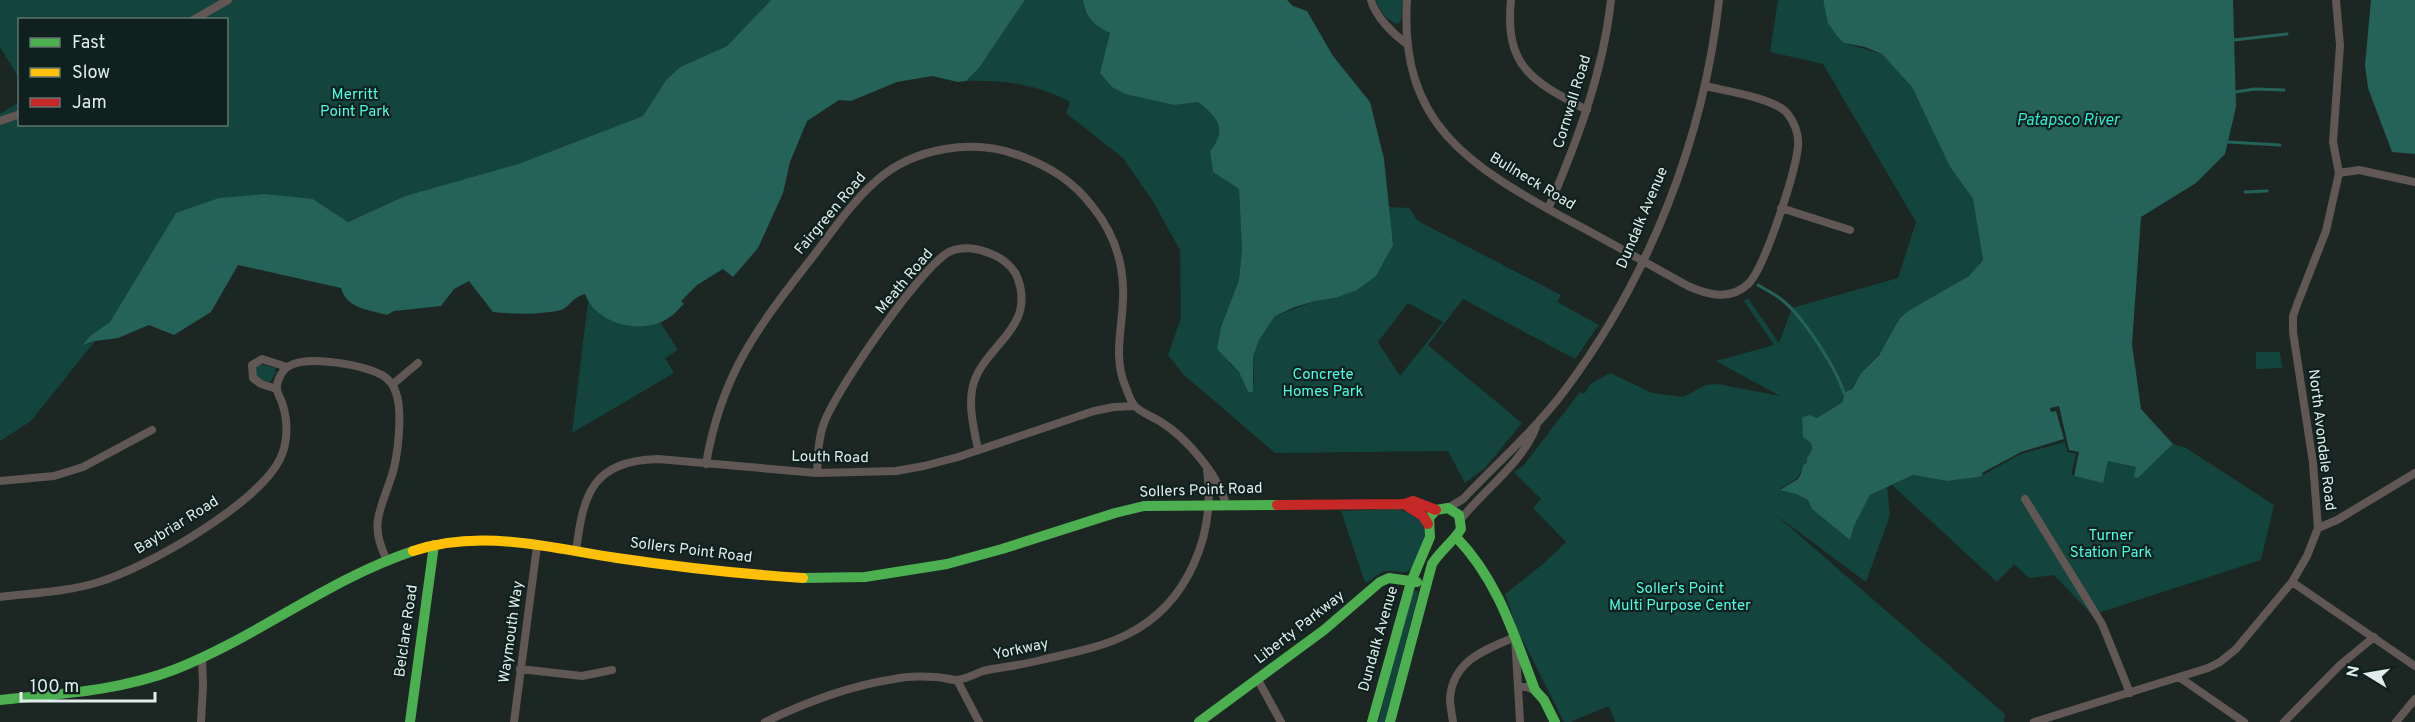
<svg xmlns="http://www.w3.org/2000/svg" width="2415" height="722" viewBox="0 0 2415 722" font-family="Overpass,sans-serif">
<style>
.green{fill:#13443d;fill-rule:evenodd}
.water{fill:#256259}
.pier{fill:#1c2724}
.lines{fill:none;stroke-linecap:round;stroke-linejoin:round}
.stream{stroke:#256259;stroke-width:3}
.street{stroke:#615755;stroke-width:8}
.fast{stroke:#4caf50;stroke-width:10}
.slow{stroke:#ffc107;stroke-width:10}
.jam{stroke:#c62828;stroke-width:10}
.labels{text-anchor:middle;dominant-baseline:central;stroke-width:4.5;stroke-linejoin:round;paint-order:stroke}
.park-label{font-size:15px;fill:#4cfbe2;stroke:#0e211e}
.street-label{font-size:15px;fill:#e1edea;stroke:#0e211e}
.water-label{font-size:16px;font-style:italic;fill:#2fead1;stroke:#0e211e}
</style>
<rect width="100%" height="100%" fill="#1c2724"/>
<path class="green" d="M0,0H771L727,46L680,67L666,80L643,116L518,164L405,196L348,222L313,199L123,302L110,322L90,336L85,345L95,341L31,421L0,441V114L19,102L20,124H226V20H20L19,78L0,47Z
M1025,0H1083L1085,9L1110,32L1106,51L1175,105L1198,102C1217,117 1228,129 1210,151L1213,172L1239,189L1242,249L1239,280L1221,327L1229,363L1239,372L1248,392L1254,384L1253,357L1259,340L1275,316L1315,301L1335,298L1393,245L1388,207L1409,208L1418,221L1561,295L1557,302L1599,325L1575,359L1463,299L1428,345L1522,423L1484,469L1465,483L1448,451L1275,453L1183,374L1168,355L1181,318L1180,250L1154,203L1123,158L1066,113L1070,102C1038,84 1002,80 966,81L979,68ZM1408,303L1443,322L1400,376L1378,342Z
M1376,0H1403L1401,20L1398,24C1387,22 1379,10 1376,0Z
M1778,0H1822L1844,43L1882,54L1912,86L1950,167L1973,199L1983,260L1969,276L1908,311L1900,318L1887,345L1861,373L1843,402L1817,418L1811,443L1812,449L1807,458V463L1803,465C1801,479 1791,482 1780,489L1796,494L1808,500L1812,509L1850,539L1854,526L1870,495L1887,487L1890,515L1866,582L1776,515L2005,714L2004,722H1615L1609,706L1570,722H1564L1518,631L1505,594L1543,564L1566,542L1533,508L1541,499L1514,472L1523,466L1580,392L1584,394L1590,384L1610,373L1652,393L1683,397L1706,385L1718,384L1780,396L1716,361L1774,345L1744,301L1748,298L1779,343L1792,308L1898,278L1916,222L1823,64L1770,52Z
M588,302L602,316L643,326L660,322L678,350L665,358L674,373L572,433Z
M2256,352H2280L2282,368L2256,369Z
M260,364L275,368L276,373L270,382L256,378L255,367Z
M2065,442L2076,454L2072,475L2108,461L2136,467L2138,478L2173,444L2186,448L2274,505L2261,560L2092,615L2054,575L2029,578L2014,564L1997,582L1892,485L1913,475L1947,481L1979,477L2021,454Z
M1397,509C1425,516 1430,527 1419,553C1417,559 1415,566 1410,570C1404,575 1395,570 1387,571C1380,572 1373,578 1367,583L1364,580L1341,511Z
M1414,591H1418V595L1385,722H1378L1412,593Z"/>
<path class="water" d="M771,0H1025L979,68L966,81L958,82L932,76L897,82L851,101L839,100L807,121L790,162L783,193L758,248L733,277L723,269L697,285L681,301L684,304C679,308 675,314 670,317C644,336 596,325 585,294C572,297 569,308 561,310C539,315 515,314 493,312L469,281L454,289L441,306L394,311L387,315C369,310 346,308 341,288L238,265L211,312L174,335L149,325L118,338L95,341L83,345L90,336L110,322L176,213L219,198L264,194L313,199L348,222L405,196L518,164L643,116L666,80L680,67L727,46Z
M1083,0H1287L1293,6L1307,11L1333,56L1370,102L1384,159L1393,245L1376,276L1357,290L1335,298L1315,301L1295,307L1275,316L1259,340L1253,357V392H1248L1239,372L1217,349L1221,327L1239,280L1242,249L1239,189L1213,172L1210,151C1228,129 1217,117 1198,102L1175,105L1125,94L1112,87L1100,73L1110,33C1094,25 1086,18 1083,0Z
M1823,0H2233L2236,107L2225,154L2196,183L2141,217L2132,344L2141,409L2173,444L2138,478L2134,477L2136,467L2108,461L2103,483L2071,475L2076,454L2067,452L2065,442L2021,454L1979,477L1947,481L1913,475L1870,495L1854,526L1850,540L1812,509L1808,500L1796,494L1780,490L1798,479L1801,474L1803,465L1807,463V458L1812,449L1811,443L1803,437L1802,417L1809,415L1817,418L1843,402L1844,393L1852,389L1861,373L1879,355L1900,318L1908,311L1969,276L1983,260L1973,199L1950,167L1912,87L1882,54L1865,47L1844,43L1837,36L1828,23Z
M2371,0H2415V154L2392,152L2368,88L2365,65Z"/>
<path class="pier" d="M2059,406L2069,450L2079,452L2074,476L2071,475L2076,454L2067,452L2065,442L2021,454L1983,475L1982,473L2021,452L2064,439L2056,411L2051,412L2050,408Z"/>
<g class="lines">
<path class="stream" d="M2234,40L2287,34
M2235,92L2255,89L2284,90
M2228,142L2280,145
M2245,192L2267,191
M1758,285C1766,290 1775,294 1782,300C1803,316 1836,368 1844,393"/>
<path class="street" d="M1371,0C1375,16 1393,34 1407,44
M1407,0C1399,125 1470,166 1568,220C1608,241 1648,264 1688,286C1708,295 1730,301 1748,284C1765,268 1795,173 1798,147C1799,135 1795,123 1787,113C1774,98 1726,91 1705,86
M1511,0C1504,68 1534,82 1587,110
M193,20L228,0
M0,121L20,114
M2339,173L2359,170L2415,182
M1781,208L1850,230
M1548,209C1577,142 1603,73 1611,0
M393,384L418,363
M277,389L261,384L253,378L252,365L262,359L287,367
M706,464C721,375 757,328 811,259C832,232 850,204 876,181C914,147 974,138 1021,156C1050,167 1073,181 1092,206C1111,229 1122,257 1123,287C1125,322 1111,354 1126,388C1128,393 1130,400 1134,405C1139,412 1153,417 1161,422C1187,438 1218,475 1226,504
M817,473C818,456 818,439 824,423C836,390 920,268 949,252C962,246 976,248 989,253C1001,257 1014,267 1018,279C1035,328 987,344 974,382C967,404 974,428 978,450
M0,481L54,476L83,467L152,430
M2025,499L2102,624L2130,693
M1448,508L1463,499C1497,463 1535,430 1565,390C1649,278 1704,138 1719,0
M1461,519C1484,490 1523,462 1536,427
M2318,528L2337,520L2415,473
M576,552C583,494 592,461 658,459L817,473L896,471L924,466L958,457L1094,411L1114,407L1134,406
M2292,582L2415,666
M0,597C33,593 67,592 99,582C146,568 258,504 280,459C288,443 288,422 283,406C282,400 277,394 277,389C276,381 283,369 289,366C310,355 363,365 382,375C389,379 394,386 396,393C403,411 398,459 391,478C380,511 369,525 387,560
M520,669L582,676L612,670
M2179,677L2244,722
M957,680L979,722
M1258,680L1281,722
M201,722L203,686L202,657
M514,722L537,546
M765,722C806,702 849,686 894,679C907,676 921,676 935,677C942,677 950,680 957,680C966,679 975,674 983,671C1002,667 1022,665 1041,660C1070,653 1101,648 1128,634C1188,604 1216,534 1207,470
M1453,722C1452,714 1450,707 1450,698C1453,661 1484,650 1515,637L1518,687
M1520,722L1518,687H1526L1535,690
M2034,722L2208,668L2220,662L2236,649L2292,582L2307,556L2318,528L2313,463L2293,332V316L2298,302L2326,231L2339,173L2333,142L2340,45L2336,0
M2284,722L2340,665L2374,637
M2396,722L2415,699"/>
<path class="fast" d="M1456,537C1498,580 1514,635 1535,690L1544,700L1555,722
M803,578L865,577L947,564L1002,549L1115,513L1144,506L1277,505
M0,700C59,694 120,691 176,669C259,636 327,580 413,551
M410,722L434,545
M1199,722L1324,630L1380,582L1389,578L1417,582
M1372,722L1411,582L1430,537L1429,518L1436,510L1448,508L1459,515L1461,529C1453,542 1441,550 1432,564L1390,722"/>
<path class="slow" d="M413,551C480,528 550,548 617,558C678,567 740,574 803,578"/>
<path class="jam" d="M1404,504L1423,516L1428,524
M1277,505L1404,504L1413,501L1436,510"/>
</g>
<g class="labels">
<g class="park-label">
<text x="355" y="95">Merritt<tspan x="355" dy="17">Point Park</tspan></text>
<text x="1323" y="375">Concrete<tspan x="1323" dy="17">Homes Park</tspan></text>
<text x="2111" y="536">Turner<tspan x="2111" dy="17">Station Park</tspan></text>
<text x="1680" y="589">Soller's Point<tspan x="1680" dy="17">Multi Purpose Center</tspan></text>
</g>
<g class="street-label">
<text transform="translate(1573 102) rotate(-73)">Cornwall Road</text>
<text transform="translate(1532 182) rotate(31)">Bullneck Road</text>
<text transform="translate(831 214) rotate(-50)">Fairgreen Road</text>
<text transform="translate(1643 218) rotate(-67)">Dundalk Avenue</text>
<text transform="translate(905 282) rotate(-50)">Meath Road</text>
<text transform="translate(2321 440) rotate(83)">North Avondale Road</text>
<text transform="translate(830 458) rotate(1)">Louth Road</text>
<text transform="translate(1201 491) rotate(-2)">Sollers Point Road</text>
<text transform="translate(177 526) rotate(-32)">Baybriar Road</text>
<text transform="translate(691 551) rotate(7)">Sollers Point Road</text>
<text transform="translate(1300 628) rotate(-38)">Liberty Parkway</text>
<text transform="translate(407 631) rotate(-82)">Belclare Road</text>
<text transform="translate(512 632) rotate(-82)">Waymouth Way</text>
<text transform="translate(1379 639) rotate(-74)">Dundalk Avenue</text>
<text transform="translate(1021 650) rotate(-12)">Yorkway</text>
</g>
<g class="water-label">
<text x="2068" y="121">Patapsco River</text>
</g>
</g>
<rect x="18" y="18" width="210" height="108" fill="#0e211e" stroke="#627370" stroke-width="1.5"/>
<rect x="30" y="38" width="30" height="9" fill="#4caf50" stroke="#627370" stroke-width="1.5"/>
<text x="72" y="48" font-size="18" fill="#e1edea">Fast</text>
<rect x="30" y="68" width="30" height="9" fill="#ffc107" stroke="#627370" stroke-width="1.5"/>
<text x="72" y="78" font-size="18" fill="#e1edea">Slow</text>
<rect x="30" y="98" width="30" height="9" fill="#c62828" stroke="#627370" stroke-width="1.5"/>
<text x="72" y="108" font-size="18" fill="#e1edea">Jam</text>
<g transform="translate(2367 674) rotate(281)" stroke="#0e211e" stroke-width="4.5" paint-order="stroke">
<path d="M0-4.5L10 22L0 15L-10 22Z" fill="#e1edea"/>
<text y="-9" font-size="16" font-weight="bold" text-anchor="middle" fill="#e1edea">N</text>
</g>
<path d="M21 692v9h134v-9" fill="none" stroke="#e1edea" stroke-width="3"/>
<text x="30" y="692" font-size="18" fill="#e1edea" stroke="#0e211e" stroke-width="4.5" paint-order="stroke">100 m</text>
</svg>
